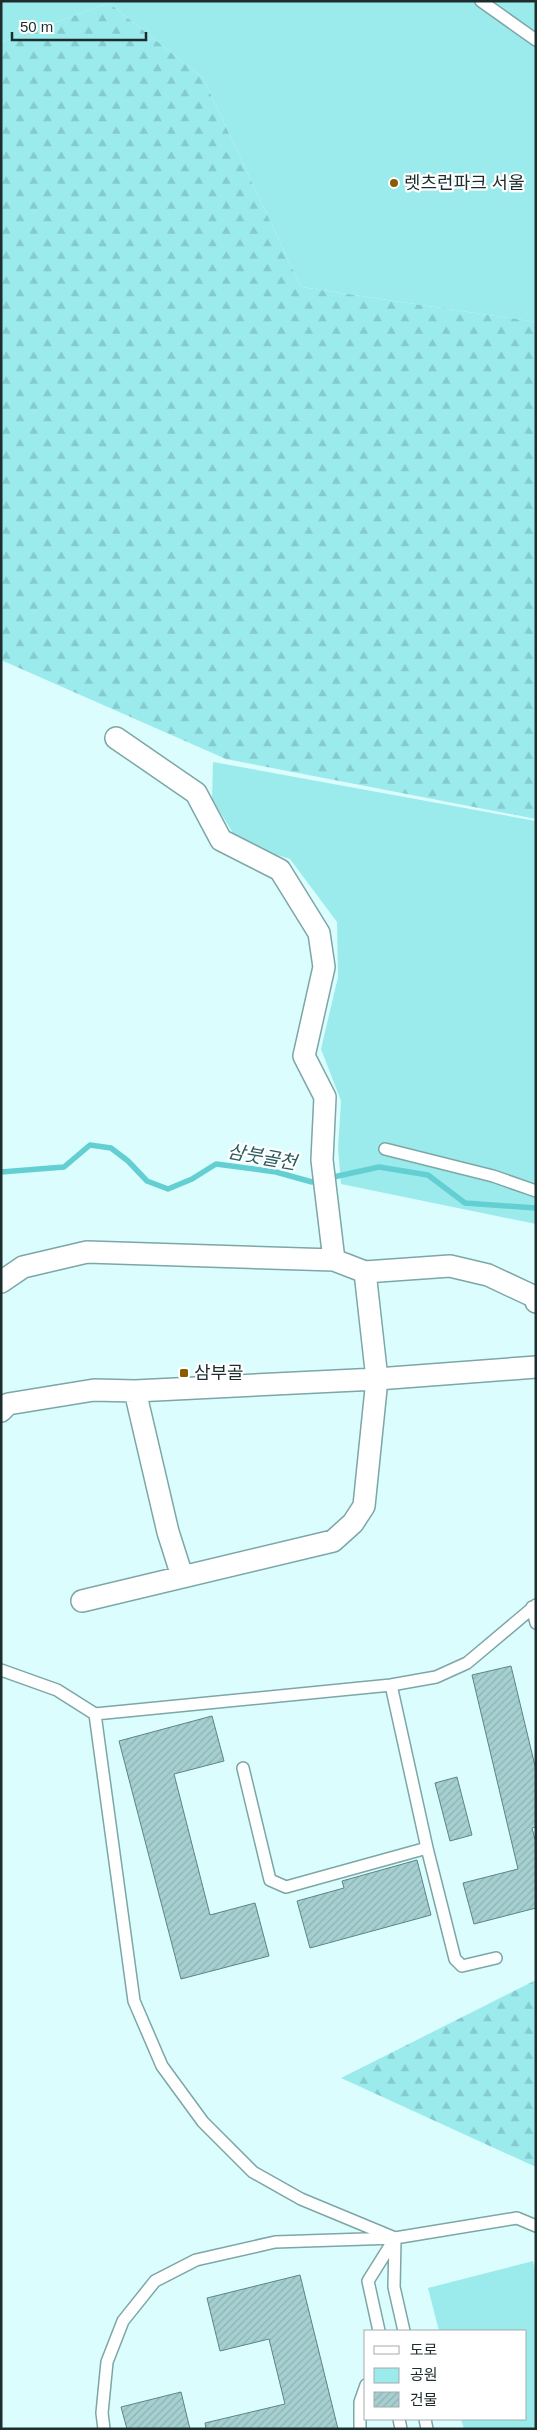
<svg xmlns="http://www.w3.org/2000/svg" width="537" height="2430" viewBox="0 0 537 2430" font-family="Arial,'Noto Sans KR',sans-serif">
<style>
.green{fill:#9bebed}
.forest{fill:url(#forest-firs)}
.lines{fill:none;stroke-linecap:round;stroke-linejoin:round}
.stream{stroke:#64cfd2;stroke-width:5.5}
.building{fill:url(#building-hatch);stroke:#5d8586}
.lane-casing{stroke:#7da6a7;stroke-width:14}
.street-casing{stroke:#7da6a7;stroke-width:24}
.lane{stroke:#fff;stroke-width:11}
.street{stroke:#fff;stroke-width:21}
.poi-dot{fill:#8a5c00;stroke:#fff;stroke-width:2}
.labels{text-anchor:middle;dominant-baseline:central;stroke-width:4.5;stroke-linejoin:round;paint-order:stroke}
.poi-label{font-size:18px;fill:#1d2d2e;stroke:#fff;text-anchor:start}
.water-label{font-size:19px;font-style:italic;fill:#2c5b5d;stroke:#fff}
</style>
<defs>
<pattern id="forest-firs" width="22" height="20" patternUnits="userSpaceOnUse" patternTransform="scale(1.25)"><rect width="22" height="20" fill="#9bebed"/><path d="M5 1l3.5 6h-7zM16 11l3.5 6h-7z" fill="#85cacc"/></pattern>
<pattern id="building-hatch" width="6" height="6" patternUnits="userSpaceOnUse" patternTransform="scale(1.25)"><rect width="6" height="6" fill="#a5cfd0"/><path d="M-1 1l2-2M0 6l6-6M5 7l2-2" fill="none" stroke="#8eb2b3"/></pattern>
</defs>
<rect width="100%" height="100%" fill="#dbfdfe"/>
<path class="green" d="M1,1H536V322L301,287L203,78L109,3L1,42Z
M213,762L536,821V1224L341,1184L338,1148L341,1101L321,1049L338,977L337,922L290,859L239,843L212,799Z
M533,2261L536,2274V2429H464L461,2419H526V2331H439L428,2288Z"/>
<path class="forest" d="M109,3L203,78L301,287L536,322V819L226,759L1,660V42Z
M536,1980V2167L341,2078Z"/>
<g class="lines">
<path class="stream" d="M1,1172L64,1167L90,1145L111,1148L128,1161L147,1181L168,1189L192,1179L216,1164L276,1172L312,1182L320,1180
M329,1178L379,1167L428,1175L465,1203L536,1208"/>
</g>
<path class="building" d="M511,1666L536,1770V1827L532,1828L536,1843V1908L474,1924L463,1883L518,1869L472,1675Z
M212,1716L224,1761L174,1774L210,1915L255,1903L269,1956L181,1979L119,1741Z
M457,1777L472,1835L450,1841L435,1783Z
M417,1860L431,1915L310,1948L297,1901L344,1888L342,1881Z
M300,2275L338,2429H206L205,2423L285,2404L269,2339L220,2351L207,2298Z
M181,2392L190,2429H127L121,2407Z"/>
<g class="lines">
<defs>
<path id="lane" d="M481,1L536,40
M385,1149L493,1176L536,1191
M532,1607L536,1623
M1,1670L57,1690L95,1714L391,1685L436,1677L467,1663L536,1605
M391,1685L427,1848
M95,1714L134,2001L162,2066L203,2122L253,2172L301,2199L395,2238
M243,1768L270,1880L286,1887L427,1848L455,1959L462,1966L496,1958
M395,2240L394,2287L404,2331
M379,2331L368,2281L395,2238
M399,2419L401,2429
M425,2419L427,2429
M104,2429L102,2413L107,2362L123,2321L155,2281L196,2260L275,2242L395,2238L517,2218L536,2226
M360,2429V2402L366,2385"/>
<path id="street" d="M116,738L196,793L221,840L280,870L319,933L324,967L304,1056L325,1097L322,1160L334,1260
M1,1282L23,1267L87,1252L334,1260L365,1272L450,1266L488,1275L535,1297L536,1302
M135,1391L168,1532L182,1576
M1,1411L8,1404L94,1390L135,1391L377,1379L536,1367
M82,1601L333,1541L353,1523L364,1506L377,1379L365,1272"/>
</defs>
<use href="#lane" class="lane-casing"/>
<use href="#street" class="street-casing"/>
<use href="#lane" class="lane"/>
<use href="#street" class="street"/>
</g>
<g class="poi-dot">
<circle cx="394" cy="183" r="5"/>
<rect x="179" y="1368" width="10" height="10" rx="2.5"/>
</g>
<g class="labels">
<g class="poi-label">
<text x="404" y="183">렛츠런파크 서울</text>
<text x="194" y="1373">삼부골</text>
</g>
<g class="water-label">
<text transform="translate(262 1157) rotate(10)">삼붓골천</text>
</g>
</g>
<rect width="537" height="2430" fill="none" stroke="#1d2d2e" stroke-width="5"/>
<rect x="364" y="2330" width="162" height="90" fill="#ffffff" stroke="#a5abab"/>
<rect x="374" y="2346" width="25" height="8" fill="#ffffff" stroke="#a5abab"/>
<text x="410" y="2355" font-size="15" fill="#1d2d2e">도로</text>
<rect x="374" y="2368" width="25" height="15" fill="#9bebed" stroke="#a5abab"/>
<text x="410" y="2380" font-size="15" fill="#1d2d2e">공원</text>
<rect x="374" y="2392" width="25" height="15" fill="url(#building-hatch)" stroke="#a5abab"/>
<text x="410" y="2405" font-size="15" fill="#1d2d2e">건물</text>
<path d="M12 32v8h134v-8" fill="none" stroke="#1d2d2e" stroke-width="2.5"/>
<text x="20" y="32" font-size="15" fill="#1d2d2e" stroke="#ffffff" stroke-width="4" paint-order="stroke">50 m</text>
</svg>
